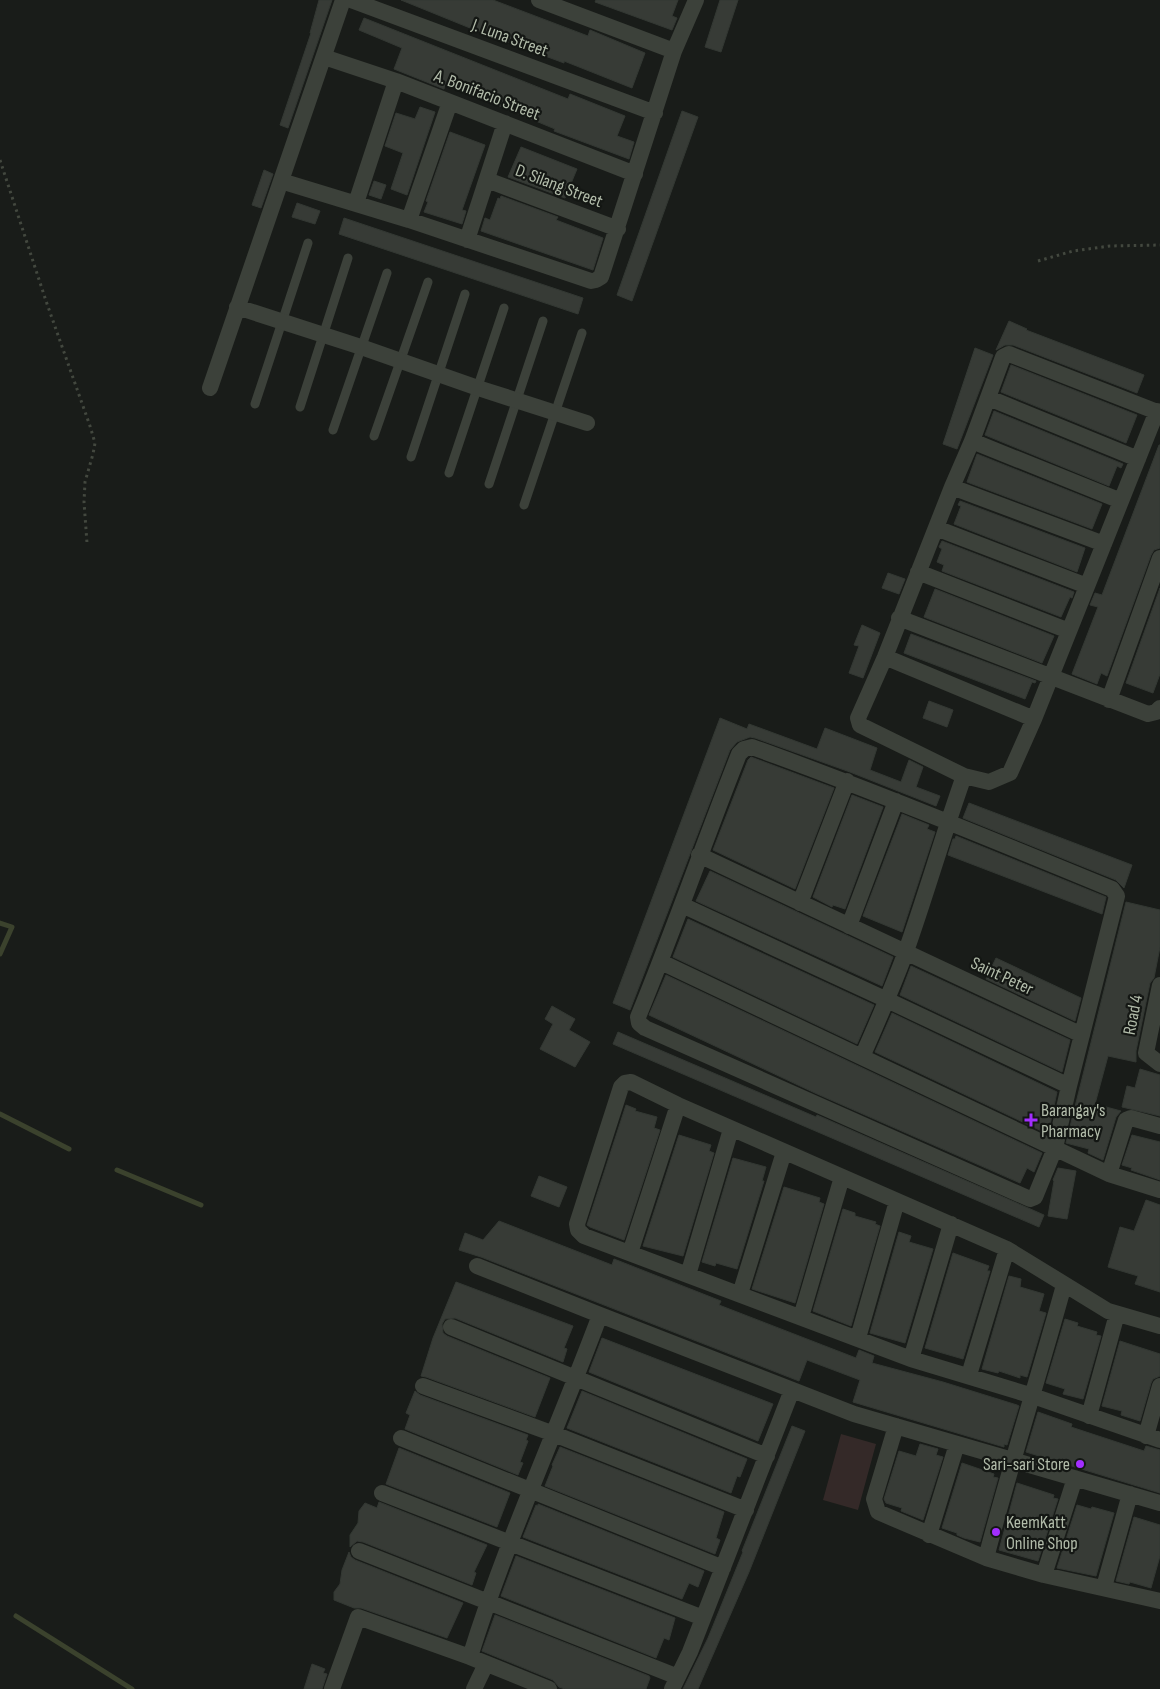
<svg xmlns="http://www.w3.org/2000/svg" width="1160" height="1689" viewBox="0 0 1160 1689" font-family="'Sofia Sans Condensed',sans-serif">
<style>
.green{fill:#342928}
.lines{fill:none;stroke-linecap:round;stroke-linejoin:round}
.stream{stroke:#3b422d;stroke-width:5}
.building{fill:#373b36;stroke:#333833}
.path{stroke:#43483f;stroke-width:3;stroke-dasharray:2.5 4;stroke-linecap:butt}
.service{stroke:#3c413a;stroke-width:9}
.minor{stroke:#3c413a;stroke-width:16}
.poi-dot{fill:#a32eff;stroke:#141714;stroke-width:2}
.labels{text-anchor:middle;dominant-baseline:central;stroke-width:4.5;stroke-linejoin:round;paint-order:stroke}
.street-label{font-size:18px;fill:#b2bcaa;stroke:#141714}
.poi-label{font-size:18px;fill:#b2bcaa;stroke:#141714;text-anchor:start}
</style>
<rect width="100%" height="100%" fill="#191c19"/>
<path class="green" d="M841,1434L876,1444L858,1510L823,1500Z"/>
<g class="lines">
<path class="stream" d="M0,923L12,927L0,954
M0,1114L69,1149
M117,1170L201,1205
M16,1616L132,1689"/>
</g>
<path class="building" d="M319,0H332L288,128L280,125L311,33H310Z
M401,0H493L588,36L590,30L645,53L632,88L564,61V63L470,28Z
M596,0H678L672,16L677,18L672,30L595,2Z
M720,0H738L721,52L705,47Z
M364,18L568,99L570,94L625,116L617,136L634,142L629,159L554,131L555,129L466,92L445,84L444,89L394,69L402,48L359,30Z
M420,107L435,112L407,195L391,189L403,153L385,146L396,113L415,119Z
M682,111L698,117L632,301L617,295Z
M450,132L485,145L462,210L466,211L462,224L424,212L428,202L426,201Z
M521,147L577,169L565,198L508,177Z
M264,170L273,174L261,208L252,205Z
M374,181L386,185L381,199L369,195Z
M501,196L558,217L556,220L603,238L593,270L481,231L485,218L490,220L498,198L500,199Z
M297,203L320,211L315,224L292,217Z
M344,218L583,298L578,314L339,234Z
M1009,321L1027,329L1026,330L1144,375L1137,393L1013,345H1005L996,350Z
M975,348L993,355L957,449L943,444Z
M1011,365L1137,415L1126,443L1001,392Z
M994,411L1123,464L1121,468L1117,466L1109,486L985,435Z
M1159,445H1160V548L1154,550L1151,555L1107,676L1101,673L1097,684L1072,674L1098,607L1090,605L1095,593L1102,595Z
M977,454L1102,504L1092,529L967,482Z
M960,501L1085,548L1077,572L954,524L961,506L958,505Z
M942,541L1074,592L1072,598L1070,597L1061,617L942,571L944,565L937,562L942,549L939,547Z
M888,573L905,579L899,594L882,588Z
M1160,588V674L1153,693L1126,683Z
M935,589L1054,636L1042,663L924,617Z
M862,625L880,633L863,678L849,673L859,646L854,645Z
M911,634L1036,681L1035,683L1032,682L1025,699L904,653Z
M929,701L953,710L947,727L923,718Z
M720,718L747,729L749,724L817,749L825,728L877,748L870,770L901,782L909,760L923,767L916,787L940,796L936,806L850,772L755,738L750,737L737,742L730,750L630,1010L613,1003Z
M751,757L834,788L795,889L713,850L748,760Z
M852,795L883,807L845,909L833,905L832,907L813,897Z
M969,803L1132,865L1124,888L1116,880L963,818Z
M902,814L929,825L927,829L935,832L902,932L863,916Z
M956,836L1106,897L1102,914L948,855L953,839H955Z
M710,871L893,957L882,986L696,901Z
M1126,902L1160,910V947L1154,978L1150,983L1136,1051V1062L1108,1056L1095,1104L1121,1111L1116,1117L1103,1160L1088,1153L1089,1149L1066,1143Z
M688,919L874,1005L857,1044L673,957Z
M996,958L1081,998L1075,1021L986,979Z
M911,966L1070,1040L1062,1072L900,995Z
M666,975L1042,1153L1034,1172L1027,1168L1020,1183L815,1093L649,1015Z
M552,1006L575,1019L569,1030L590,1042L575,1067L540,1049L553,1024L545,1019Z
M892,1013L1057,1092L1048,1134L875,1052Z
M618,1032L816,1117L817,1115L1044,1215L1039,1227L613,1044Z
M1140,1069L1160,1075V1116L1122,1107L1127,1086L1135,1088Z
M626,1105L636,1109L635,1111L657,1117L654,1128L660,1130L624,1240L590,1227L587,1225Z
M679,1135L711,1145L709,1151L714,1153L683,1256L643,1246Z
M1132,1135L1160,1142V1180L1131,1170L1132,1168L1122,1165Z
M733,1158L766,1167L762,1181H764L737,1269L716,1263L715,1266L702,1262Z
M1058,1168L1076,1171L1067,1219L1048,1216L1054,1181L1053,1180Z
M539,1176L567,1187L559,1207L531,1196Z
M784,1187L820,1198L819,1202L824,1204L795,1303L752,1289Z
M1146,1200L1160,1205V1292L1135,1284L1138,1276L1108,1267L1120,1227L1134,1231Z
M843,1209L855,1213V1216L876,1222L875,1224L880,1226L851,1326L813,1311Z
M499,1221L612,1265L614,1259L721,1301L719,1305L856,1358L859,1350L874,1356L872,1363L943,1382L1017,1405L1019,1406L1007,1445L1004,1444V1447L853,1402L860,1380L807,1360L799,1381L481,1257L459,1250L465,1233L483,1240Z
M899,1232L911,1236L909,1242L933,1249L905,1343L870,1333Z
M953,1253L989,1266L987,1271H990L963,1359L925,1348Z
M1009,1276L1021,1279L1020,1287L1044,1294L1039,1311L1046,1313L1027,1377L1020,1375V1378L999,1371L998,1373L982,1369Z
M456,1282L573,1326L564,1348L567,1349L563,1362L455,1318L445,1319L442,1324L443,1333L447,1336L550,1378L535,1417L426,1377L421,1376L433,1338Z
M1065,1319L1078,1323L1077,1326L1097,1332L1096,1335L1101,1336L1083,1399L1063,1394L1065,1389L1046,1383Z
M602,1338L773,1404L758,1441L589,1372Z
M1120,1341L1160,1354V1376L1153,1379L1151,1383L1140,1421L1121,1415L1122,1411L1102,1406Z
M415,1391L420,1395L528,1435L526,1440L528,1441L520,1462L523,1463L518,1475L405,1429L410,1415L406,1413Z
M582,1391L747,1459L740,1477L737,1476L731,1493L567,1428Z
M1038,1412L1072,1424L1071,1427L1144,1451L1146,1446L1160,1450V1493L1026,1452Z
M792,1426L805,1431L749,1572L698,1689H683L708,1638L743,1552L742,1551Z
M920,1444L938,1449L936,1455L943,1457L923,1520L901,1511L902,1508L886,1503L884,1499L899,1451L916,1456Z
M560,1447L724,1512L716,1538L720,1540L715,1554L545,1486L553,1466L552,1465Z
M399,1448L510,1493L497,1527L386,1484Z
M962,1463L994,1474L993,1477L998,1478L980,1542L964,1538L957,1535V1533L942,1528Z
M1017,1483L1054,1495L1053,1498L1058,1499L1038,1561L999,1550Z
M379,1502L487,1545L474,1572L476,1573L472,1585L363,1542L357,1541L350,1547V1535L358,1523L359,1511L365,1503L377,1508Z
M538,1504L704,1571L698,1587L689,1583L682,1599L523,1537L536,1505L538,1506Z
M1077,1505L1091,1509L1092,1507L1114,1513L1096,1576L1057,1568Z
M1134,1517L1160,1525V1556L1151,1588L1130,1582L1129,1584L1116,1581Z
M349,1552L351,1557L355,1560L463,1603L447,1638L361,1608H354L334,1600V1592L340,1584L342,1570Z
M516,1556L675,1618L669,1640L664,1638L656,1658L501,1596Z
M495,1615L649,1676L650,1678L646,1689H565L559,1687L553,1680L482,1651Z
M312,1664L325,1669L323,1673L327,1674L322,1689H304Z"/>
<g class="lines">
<path class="path" d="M0,160L46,301L90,426L95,443L93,454L85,482L84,502L87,543
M1038,261L1073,251L1110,246L1160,245"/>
<path class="service" d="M255,404L308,243
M300,407L348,258
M333,430L387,273
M374,436L428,282
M411,457L465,294
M449,473L504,308
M489,484L543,321
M524,505L582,333"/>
<path class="minor" d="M351,0L655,113
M539,0L674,51
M324,57L396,81L635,174
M487,180L618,229
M281,181L409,220L591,281L596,280L601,277L674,51L696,0
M356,203L396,81
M409,220L450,102
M467,240L505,123
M237,307L361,347L478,388L587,423
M210,388L343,0
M989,398L1138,459
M1157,411L1034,719L1010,773L989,782L964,776L860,725L858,718L885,657L952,487L972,441L1003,357L1009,354L1160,413
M972,441L1121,501
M952,487L1104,544
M936,528L1087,586
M918,572L1069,631
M899,618L1148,714L1156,712L1160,708
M885,657L1034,719
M1109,700L1160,558
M752,747C874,791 993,840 1112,889L1117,896L1069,1086L1055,1148L1035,1197L1030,1199L645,1028L639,1023L638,1017C674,930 704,842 739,754L744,749Z
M699,855L1082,1035
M800,903L847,781
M682,905L887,1000L1069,1086
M849,926L896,801
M661,962L1109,1174L1160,1190
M1160,985L1146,1053L1160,1064
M862,1057C877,1023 892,989 905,954C926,895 943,835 964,776
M1109,1174L1126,1120L1131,1118L1160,1126
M630,1253L678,1105
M477,1266L600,1315L854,1414L1160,1503
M688,1275L731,1129
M1064,1285C1039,1376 1010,1466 986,1558L1044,1575L1160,1601
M740,1294L784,1152
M801,1317L842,1177
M1160,1326L1108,1311L1007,1249L678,1105L631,1082L625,1083L621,1087L577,1224L578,1230L584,1236L911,1359L1033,1396L1160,1440
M451,1327L767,1456
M858,1338L897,1201
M911,1359L951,1224
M969,1375L1007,1249
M423,1386L554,1434L746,1510
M1089,1416L1117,1314
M896,1426L874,1499L878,1512L986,1558
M1146,1436L1160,1386
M401,1438L723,1568
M382,1493L703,1618
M929,1535L957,1444
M359,1551L678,1677
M1044,1575L1075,1478
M1104,1587L1130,1494
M470,1657C506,1541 557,1430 600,1315
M332,1689L358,1617L470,1657L549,1689
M474,1689L486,1664
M672,1689L690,1652L792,1390"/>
</g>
<g class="poi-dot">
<path d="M1028.5 1112.5h5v5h5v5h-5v5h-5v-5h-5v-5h5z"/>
<circle cx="1080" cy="1464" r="5"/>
<circle cx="996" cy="1532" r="5"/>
</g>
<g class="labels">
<g class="street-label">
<text transform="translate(510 38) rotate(20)">J. Luna Street</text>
<text transform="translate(487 95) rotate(21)">A. Bonifacio Street</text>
<text transform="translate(559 186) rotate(21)">D. Silang Street</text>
<text transform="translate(1002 976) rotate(25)">Saint Peter</text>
<text transform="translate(1133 1015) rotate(-79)">Road 4</text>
</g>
<g class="poi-label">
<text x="1041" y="1110">Barangay's<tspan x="1041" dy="21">Pharmacy</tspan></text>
<text x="1070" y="1464" text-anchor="end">Sari-sari Store</text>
<text x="1006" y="1522">KeemKatt<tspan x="1006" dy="21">Online Shop</tspan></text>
</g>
</g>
</svg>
